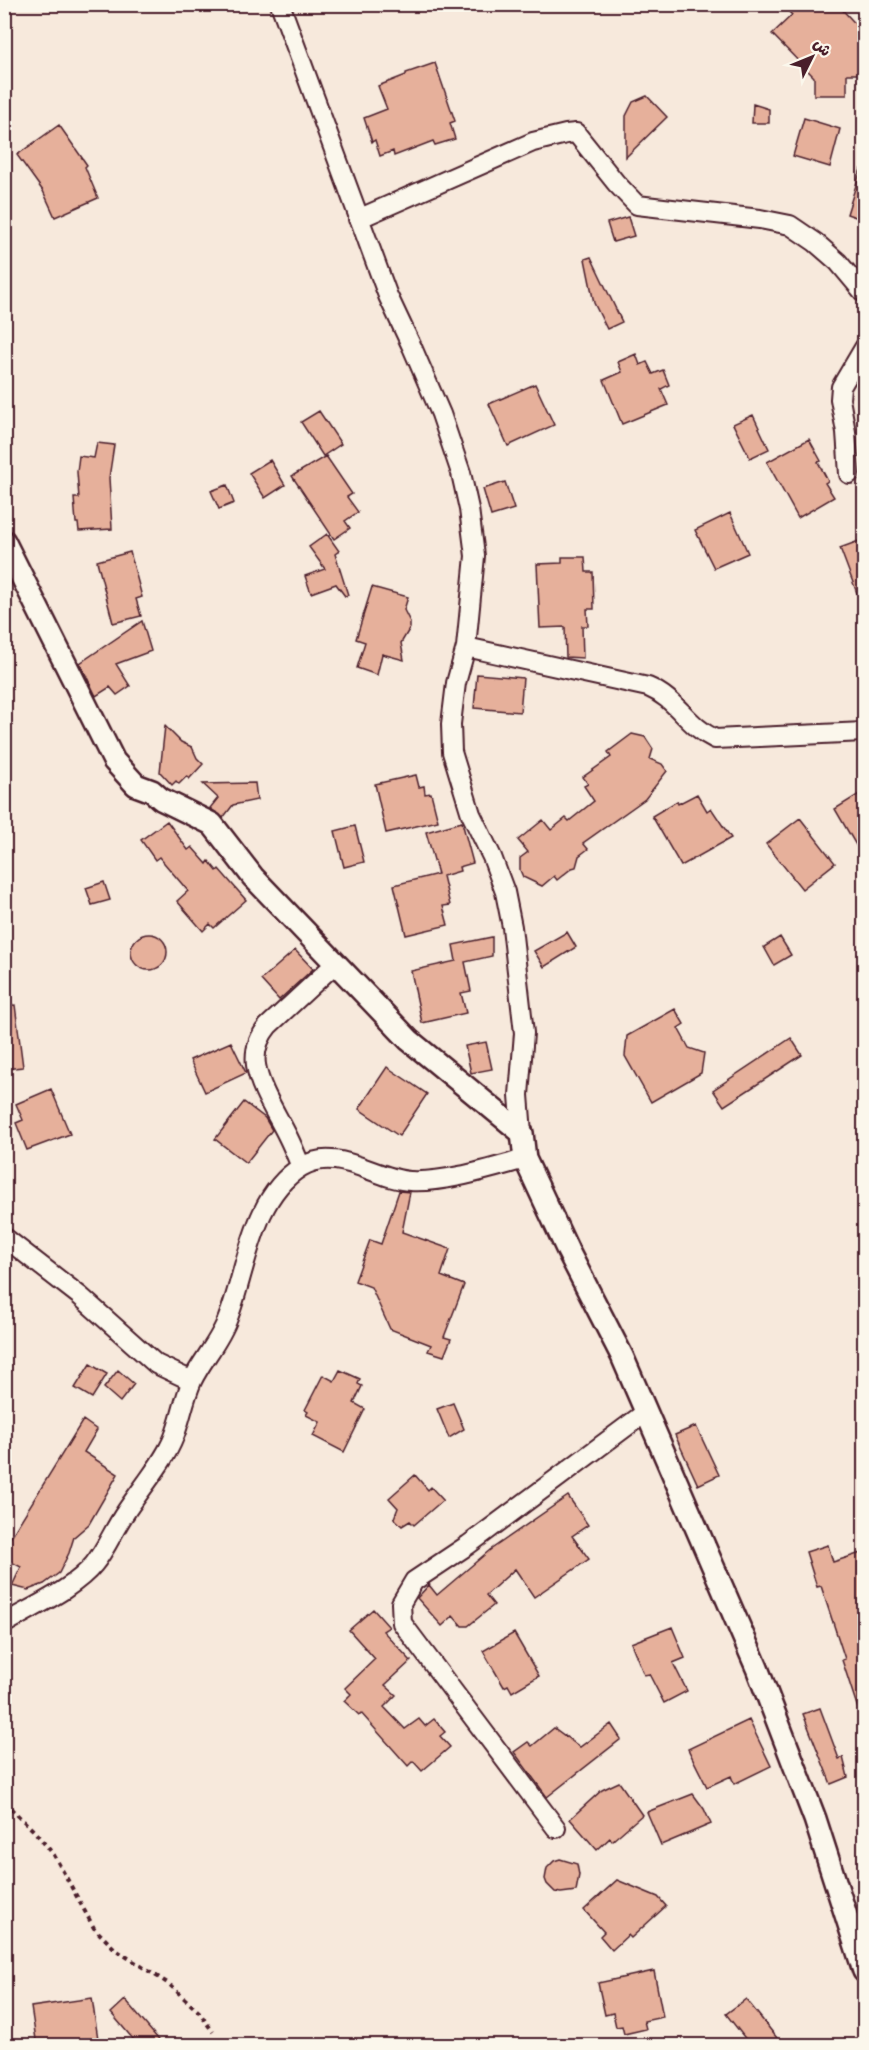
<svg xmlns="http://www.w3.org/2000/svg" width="869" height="2050" viewBox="0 0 869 2050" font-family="'Balsamiq Sans','Playpen Sans Arabic',sans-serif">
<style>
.building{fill:#e6b09b;stroke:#4a1f2b;stroke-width:1.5}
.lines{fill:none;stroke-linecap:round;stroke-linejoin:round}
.minor-casing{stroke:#4a1f2b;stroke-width:22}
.tertiary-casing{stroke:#4a1f2b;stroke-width:26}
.path{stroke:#4a1f2b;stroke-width:4;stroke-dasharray:4.5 4.5;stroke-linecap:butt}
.minor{stroke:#fbf7ec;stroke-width:18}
.tertiary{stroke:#fbf7ec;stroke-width:21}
</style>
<rect width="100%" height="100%" fill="#f7e9dc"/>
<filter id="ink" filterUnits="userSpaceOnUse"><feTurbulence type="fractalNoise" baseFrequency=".0167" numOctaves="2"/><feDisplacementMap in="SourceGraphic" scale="12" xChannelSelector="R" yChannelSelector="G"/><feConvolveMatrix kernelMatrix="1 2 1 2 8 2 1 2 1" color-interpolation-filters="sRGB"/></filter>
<g filter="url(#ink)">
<path class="building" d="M781,4H837L864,33V74H847V95H814V77L772,34L792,15Z
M435,63L455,121L450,123L455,139L435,145L433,141L394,156L393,151L380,156L375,140L372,142L364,118L387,109L378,86L406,75V73Z
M647,96L667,117L626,157V116L633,102Z
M753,104L769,109V123H752Z
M804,118L840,129L830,167L793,156Z
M59,125L87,165L85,167L98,198L55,217L43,191L17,155Z
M861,169L864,170V220L847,214Z
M628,217L634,236L613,242L607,223Z
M591,257L622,322L607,329L594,303L585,259Z
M636,354L640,365L647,362L653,374L663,370L669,385L661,389L668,405L622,424L604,380L622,372L618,362Z
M535,384L554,425L508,446L489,404Z
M319,411L341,444L323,456L301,422Z
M753,415L769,449L750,458L733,424Z
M809,439L821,461L818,462L828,481L825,483L834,497L798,518L767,462Z
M97,443L114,445L109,478L112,529L79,531L78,523H76L74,498H79L77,472L79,456L94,458Z
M326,456L352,494L347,497L358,512L345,521L350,528L334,539L292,476Z
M270,460L285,485L265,498L249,473Z
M505,482L514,509L491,516L483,489Z
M227,485L234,503L219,509L211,491Z
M730,513L748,553L714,568L695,530Z
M327,534L339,551L335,554L348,595L345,596L336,584L311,593L305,576L325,569L309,547Z
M864,539V608L863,609L840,548Z
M130,552L142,597L136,599L141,616L113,623L97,561Z
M562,557H585L586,572H593L594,609H587L588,626H582L583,658L566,657L565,627L540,628L537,564L562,563Z
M372,587L408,597L404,610L410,622V628L401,643L404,660L382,654L377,675L357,668L365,642L356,639Z
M142,621L151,651L116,664L130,686L117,695L110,687L96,696L80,663Z
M477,674L523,678L520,712L474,708Z
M165,726L181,742L192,747L197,758L203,764L189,779L187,776L179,784L176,781L172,785L160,772Z
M632,734L645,737L653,749L650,759L662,764L667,771L645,799L583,843L588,849L579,856L576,867L572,868L557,880L554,876L542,886L523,877L520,870V858L528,852L518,840L543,820L551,830L566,818L569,821L594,801L584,786L588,784L583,777L611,757L608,752Z
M416,775L419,787L424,786L425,794L431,793L438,821L386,833L375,784Z
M255,783L257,800L233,805L223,818L210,808L218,798L203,784Z
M864,791V859L835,809Z
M697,794L707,811L711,808L731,838L681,866L652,816L677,801L678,804Z
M800,818L835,863L802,889L766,844Z
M167,821L188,850L192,847L207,864L209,861L217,871L219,869L246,900L214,928L210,924L203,931L177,901L188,891L159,857L155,860L141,840Z
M462,822L473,863L459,867L460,871L443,876L450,905L443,906L448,925L406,935L394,885L438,874L426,832Z
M355,826L364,862L344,867L335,831Z
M104,882L110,900L92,905L86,888Z
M567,932L576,947L544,967L534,951Z
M131 952a18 18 0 1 1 36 0a18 18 0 1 1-36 0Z
M492,937V956L465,962L471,991L461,993L466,1013L422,1023L411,971L456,961L453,945Z
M780,937L791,955L774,965L764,947Z
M295,950L313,969L279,1000L261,980Z
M15,1005L23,1067L4,1069V1006Z
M675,1009L684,1024L678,1028L689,1048L704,1053L701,1073L651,1102L625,1056L627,1036Z
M791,1038L802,1055L724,1106L713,1090Z
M231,1042L246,1073L205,1092L190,1060Z
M486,1042L492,1069L471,1073L465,1046Z
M387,1067L427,1094L399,1136L359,1109Z
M51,1089L70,1134L27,1150L16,1123L23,1120L16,1104Z
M244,1102L265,1118L272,1130L246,1163L215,1139Z
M399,1191L410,1192L402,1232L450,1249L441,1276L464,1285L444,1337L451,1339L444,1356L428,1351L431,1345L390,1329L371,1287L355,1281L370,1240L381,1244Z
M90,1364L107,1374L92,1398L75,1388Z
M118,1370L134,1384L120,1402L104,1388Z
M340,1370L360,1379L358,1384L362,1386L354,1403L365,1409L344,1452L313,1436L320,1422L306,1415L308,1412L305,1410L323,1375L334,1381Z
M453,1403L464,1429L449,1438L437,1409Z
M83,1420L97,1430L84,1452L118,1474L89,1524L74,1537L69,1553L59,1573L44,1584L28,1590L12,1586L21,1567L4,1558V1548Z
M696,1426L719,1475L698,1485L675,1435Z
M415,1475L428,1490L431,1487L443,1500L414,1525L410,1521L402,1526L394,1518L398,1508L389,1498Z
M568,1496L588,1525L572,1536L589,1559L534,1597L515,1569L486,1595L494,1605L468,1626H462L453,1616L442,1626L417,1598L429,1585L437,1595L490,1550Z
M828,1545L833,1562L864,1552V1718H861L842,1660L845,1659L821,1586L817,1587L806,1552Z
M373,1609L389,1627L383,1631L411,1661L385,1685L396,1695L384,1707L405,1729L419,1719L425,1726L434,1719L445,1732L440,1736L450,1747L422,1771L413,1761L408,1766L361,1713L359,1715L344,1701L351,1694L345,1688L375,1659L349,1630Z
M672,1627L685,1658L673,1663L687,1691L664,1703L649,1674L644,1675L631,1643Z
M514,1633L539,1676L512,1692L508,1685L504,1687L483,1651Z
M820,1708L839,1759L843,1757L848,1777L831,1784L803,1714Z
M749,1720L771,1766L734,1784L731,1776L707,1787L688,1749Z
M611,1724L621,1739L547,1797L514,1752L528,1742L532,1746L554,1728L580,1747Z
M619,1782L642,1815L612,1841L610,1838L597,1850L570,1819L602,1790Z
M693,1794L704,1809L711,1824L661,1845L647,1812Z
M560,1859L577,1864L579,1875L576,1891L561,1893L555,1892L547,1884L545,1879L547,1868L554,1861Z
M617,1880L658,1897L666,1906L631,1938L628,1935L612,1950L600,1936L604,1932L584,1910Z
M654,1971L663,2017L644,2021L646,2029L624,2034L622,2026L616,2027L613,2013L605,2015L598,1983Z
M92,1998L99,2046H37L31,2007Z
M746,1999L777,2038L768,2046H751L726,2014Z
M125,2000L164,2046H139L111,2013Z"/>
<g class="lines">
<defs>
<path id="minor" d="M280,4L388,296L412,347L441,414L461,473L469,509L475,556L466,647L456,683L451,724L452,752L471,814L492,857L505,892L512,927L524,1033L519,1095L522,1133
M358,219L533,142L566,134L576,133L616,183L637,205L760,219L790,225L815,242L838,262L864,293
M849,474L846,432L840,399L841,387L864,348
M466,647L648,687C677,699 686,725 715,739L864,732
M301,1167C297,1157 293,1147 288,1137C277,1114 260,1090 256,1065C254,1050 259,1037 268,1026L335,964
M4,1237L80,1296L156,1364L192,1381
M4,1624C32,1607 74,1589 94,1564C106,1549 114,1529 125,1513C139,1491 165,1461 174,1437C181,1419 184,1399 192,1381C202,1360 220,1341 228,1318C247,1269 252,1197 301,1167C337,1145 374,1179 410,1181C445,1183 492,1168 525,1159
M556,1828L402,1623L401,1603L414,1581L468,1545L646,1412"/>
<path id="tertiary" d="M4,541L114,761L136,785L152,791L161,799L212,824L253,877L409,1040L522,1133L525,1159L568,1251L622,1356L757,1668L815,1819L864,1971"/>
</defs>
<use href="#minor" class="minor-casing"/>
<use href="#tertiary" class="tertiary-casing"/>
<path class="path" d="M4,1802L34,1831L54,1855L94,1928L116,1950L169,1984L199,2012L213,2032"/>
<use href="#minor" class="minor"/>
<use href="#tertiary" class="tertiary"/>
</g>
</g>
<rect width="869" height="2050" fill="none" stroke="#fbf7ec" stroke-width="24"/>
<rect x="12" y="12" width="845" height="2026" fill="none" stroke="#4a1f2b" stroke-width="2" filter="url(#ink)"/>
<g transform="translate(812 57) rotate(47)" stroke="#fbf7ec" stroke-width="4.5" paint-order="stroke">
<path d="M0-4.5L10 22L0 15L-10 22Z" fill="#4a1f2b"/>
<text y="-9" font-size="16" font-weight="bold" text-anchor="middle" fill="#4a1f2b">ش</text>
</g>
</svg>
